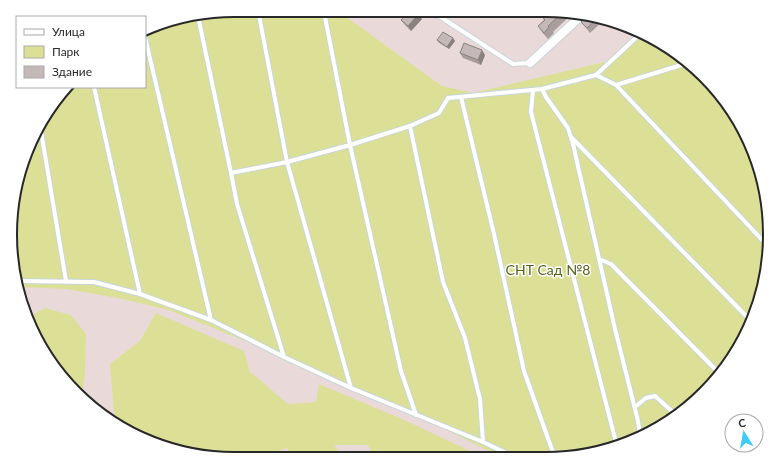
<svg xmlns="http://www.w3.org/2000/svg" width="780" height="469" viewBox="0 0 780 469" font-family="Lato,sans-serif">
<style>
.green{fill:#dbe096}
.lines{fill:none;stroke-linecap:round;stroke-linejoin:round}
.service-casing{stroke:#c7d6da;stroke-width:6}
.minor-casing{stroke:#c7d6da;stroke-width:10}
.service{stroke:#fff;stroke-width:4}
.minor{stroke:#fff;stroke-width:8}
.wall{fill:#a99e9e}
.shaded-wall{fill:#8a8181}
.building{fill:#c5b8b8;stroke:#8a8181}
.labels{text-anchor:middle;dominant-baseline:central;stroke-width:3;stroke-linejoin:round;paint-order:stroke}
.park-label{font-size:14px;fill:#54621a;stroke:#fff}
.rim{fill:none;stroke:#282828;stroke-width:2}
</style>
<rect width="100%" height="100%" fill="#ead9d9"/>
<path class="green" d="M235,10L338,11L442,86L473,93L609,61L640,32L682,56L740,122L768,205L762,292L724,371L658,429L604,451L560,459L503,458L416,415L284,357L169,310L118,298L67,289L19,287L10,234L22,163L48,110L69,87H145V31L163,22Z
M45,308L71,315L86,334L85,372L82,396L48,359L27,318Z
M156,313L244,351L250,372L288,404L316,402L319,384L402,419L485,458H374L368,445H334L344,458L294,457L287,448L265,455L266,457H205L149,442L115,423L110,364L140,341Z"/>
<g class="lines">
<defs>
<path id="service" d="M258,10L287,162L351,388
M324,12L350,145L401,371L416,415
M436,14L513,64L530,63
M198,16L231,173
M145,37L211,320
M596,75L616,85L688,63
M616,85L766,244
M94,87L140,294
M542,89L596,75L641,33
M533,90L531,112L617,446
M461,97L494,234L524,371L555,458
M40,125L66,281
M410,126L443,282L465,338L480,399L483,442
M572,138L749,319
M599,259L611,264L720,374
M18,281L94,282L140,294L211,320L284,357L351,388L483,442L517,458
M284,357L237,204L231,173L287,162L350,145L410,126L439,113L448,98L542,89L546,97L568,128L573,144L615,329L638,421L640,436
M635,407L646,398L655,396L675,414"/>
<path id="minor" d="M434,11L436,14L439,11
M530,63L583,14"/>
</defs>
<use href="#service" class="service-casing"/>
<use href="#minor" class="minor-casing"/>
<use href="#service" class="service"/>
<use href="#minor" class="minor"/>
</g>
<path class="wall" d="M545,12H574L553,32L554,33L548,39L542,32L538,26L544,20L541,15Z
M418,15L422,19L411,31L405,25L401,20Z
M588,16L604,20L590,33L581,22Z
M453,38L455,41L449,49L439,43L437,40Z
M460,53L485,55L481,65L463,58Z"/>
<path class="shaded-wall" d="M418,15L422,19L411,31L408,26Z
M453,38L455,41L449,49L447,47Z
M482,50L485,55L481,65L478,60Z"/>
<path class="building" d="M410,11H414L418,15L408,26L401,20Z
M545,12H563L548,26L549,27L544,33L538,26L545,20L541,15Z
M588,16L598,18L587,28L581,22Z
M443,32L453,38L447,47L437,40Z
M464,43L482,50L478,60L460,53Z
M743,132L745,138L741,134Z"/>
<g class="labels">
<g class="park-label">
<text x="548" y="269">СНТ Сад №8</text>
</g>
</g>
<path d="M0 0H780V469H0ZM234 17H546A217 217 0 0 1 763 234V235A217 217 0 0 1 546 452H234A217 217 0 0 1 17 235V234A217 217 0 0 1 234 17Z" fill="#fff" fill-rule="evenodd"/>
<path class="rim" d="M234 17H546A217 217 0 0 1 763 234V235A217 217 0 0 1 546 452H234A217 217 0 0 1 17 235V234A217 217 0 0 1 234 17Z"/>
<rect x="16" y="16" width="130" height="72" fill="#ffffff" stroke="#a9a9a9"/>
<rect x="24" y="29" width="20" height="6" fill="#ffffff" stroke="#a9a9a9"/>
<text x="52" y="36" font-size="12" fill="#282828">Улица</text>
<rect x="24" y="46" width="20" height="12" fill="#dbe096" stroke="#a9a9a9"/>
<text x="52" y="56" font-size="12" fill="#282828">Парк</text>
<rect x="24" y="66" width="20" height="12" fill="#c5b8b8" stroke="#a9a9a9"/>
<text x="52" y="76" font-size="12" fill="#282828">Здание</text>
<g transform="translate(744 433) rotate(349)"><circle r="19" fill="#ffffff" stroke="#a9a9a9"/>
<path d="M0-3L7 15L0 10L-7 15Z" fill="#3acdf6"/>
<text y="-6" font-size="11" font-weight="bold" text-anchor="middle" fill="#282828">С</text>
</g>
</svg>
